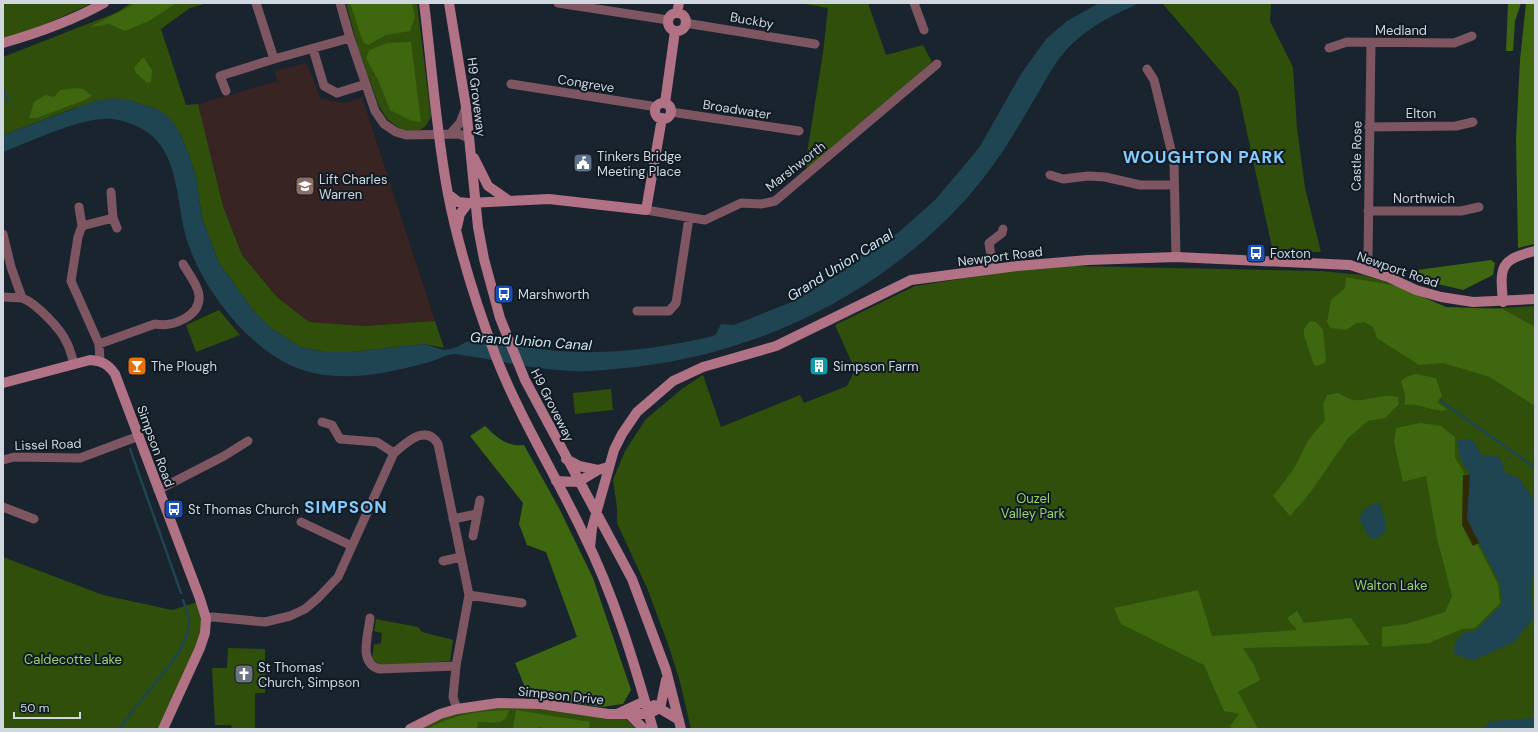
<svg xmlns="http://www.w3.org/2000/svg" width="1538" height="732" viewBox="0 0 1538 732" font-family="'DM Sans',sans-serif">
<style>
.education{fill:#372423}
.green{fill:#2f4f0a}
.forest{fill:#3e670f}
.sand{fill:#322908}
.water{fill:#1e4551}
.lines{fill:none;stroke-linecap:round;stroke-linejoin:round}
.stream{stroke:#1e4551;stroke-width:2.5}
.river{stroke:#1e4551;stroke-width:16}
.street{stroke:#7d5661;stroke-width:9}
.secondary{stroke:#b07284;stroke-width:10}
.labels{text-anchor:middle;stroke-width:4;stroke-linejoin:round;paint-order:stroke}
.street-label{font-size:13px;fill:#d0d7de;stroke:#101a24}
.poi-label{font-size:13px;fill:#d0d7de;stroke:#101a24;text-anchor:start}
.park-label{font-size:13px;fill:#99d267;stroke:#101a24}
.water-label{font-size:14px;font-style:italic;fill:#cfe9f2;stroke:#101a24}
.district-label{font-size:17px;font-weight:bold;letter-spacing:1px;fill:#84ccfd;stroke:#101a24}
</style>
<rect width="100%" height="100%" fill="#19242e"/>
<!-- education -->
<path class="education" d="M307,63L320,98L345,103L362,97L435,321L363,326L309,323L277,297L242,255L223,206L207,141L196,105L277,81L275,71Z"/>
<!-- green -->
<path class="green" d="M3,3H93L32,30L3,39Z
M130,3H208L190,8L161,29L186,105L198,104L223,206L242,255L277,297L309,322L363,326L435,321L444,348L424,344L352,352H326L300,347L269,327L253,310L219,263L202,218L196,177L189,155L179,131L157,109L128,100L75,108L3,135V57L118,12Z
M346,3H417L431,116C424,133 419,130 403,131L387,119L379,106L358,48Z
M799,3H868L886,55L923,45L932,62L809,168L805,166L823,53L828,8Z
M1162,3H1271L1270,21L1293,67L1297,128L1305,188L1321,252H1273L1238,91Z
M1073,266L1320,271L1363,275L1381,280L1446,307L1484,309L1535,306V726L1493,729H691L680,682L668,644L647,588L617,523V508L613,480L625,451L646,419L683,388L703,375L721,427L800,395L804,403L847,386L855,370L835,325L915,286L1017,270Z
M219,310L240,335L196,352L186,325Z
M611,389L613,410L575,414L573,393Z
M3,557L103,595L172,610L201,601L205,633L163,729H3Z
M376,619L418,627L422,632L453,640L450,661L382,666L372,659L374,645L381,643L382,633L374,631Z
M228,648L265,649V693H255V729H232L231,725H215L212,668H227Z
M485,704L619,713L637,729H410Z"/>
<!-- forest -->
<path class="forest" d="M136,3H176L151,20L125,31L109,24L90,27Z
M350,3H412L415,17L410,31L386,35L368,45L363,42Z
M1508,3H1521L1515,21L1513,51H1506Z
M1526,3H1535V244L1518,248L1516,139L1520,60Z
M411,42L421,122L412,121L390,110L378,80L366,58L369,50L387,43Z
M143,57L152,70L151,82L147,83L136,73L134,68Z
M75,88L83,89L92,96L85,100L37,118H29L34,102L45,95L54,97L60,90Z
M1491,260L1495,263L1493,275L1463,290L1413,278L1410,271Z
M1346,277L1397,286L1446,307L1503,309L1535,327V406L1490,377L1443,363L1419,365L1377,338L1373,327L1364,322L1356,323L1347,330L1330,328L1327,322L1331,300L1345,288Z
M1310,321L1316,322L1323,330L1326,359L1325,363L1316,366L1313,363L1304,335V329Z
M1416,374L1436,378L1442,396L1437,402L1448,410C1433,413 1419,402 1405,405V395L1401,381L1408,376Z
M1338,393C1342,395 1346,397 1350,399C1365,404 1380,392 1398,397L1399,404L1385,418L1368,421L1348,438L1310,493L1290,516L1273,496L1293,470L1309,439L1325,420L1323,404L1327,395Z
M1421,423L1441,426L1455,437V457L1466,477L1464,518L1498,584L1500,603L1475,628L1462,629L1429,643L1382,647V627L1406,624L1445,612L1452,596L1437,538L1426,476L1403,482L1394,442L1396,428Z
M485,426C497,437 506,447 524,445L560,510L593,578L631,690L623,704L602,707L529,697L515,663L577,637L546,552L527,545L519,524L523,503L470,436Z
M1198,590L1212,636L1297,630L1287,618L1297,611L1304,623L1351,618L1370,645L1243,648L1254,665L1260,680L1238,692L1258,729H1232L1230,726L1239,714L1224,711L1204,665L1121,624L1114,608Z
M509,710C506,727 493,722 478,722L477,729H428C452,714 481,711 509,710Z
M516,710L590,722L589,729H548L538,727L537,729H513Z"/>
<!-- sand -->
<path class="sand" d="M1463,475H1470L1481,542L1473,546L1462,525Z"/>
<!-- water -->
<path class="water" d="M1099,3H1139C1116,14 1091,25 1072,44C1059,56 1050,72 1041,88C1024,116 1008,146 988,172C932,248 836,313 746,342C697,359 643,368 591,371C549,373 498,360 455,354C444,355 436,361 426,363C387,373 349,382 309,372C257,359 206,295 189,246C174,204 183,144 134,125C124,121 114,118 104,119C78,119 29,142 3,152V135L95,101L114,98L128,100L157,109L170,118L179,131L189,155L196,177L202,218L219,263L253,310L269,327L300,347L326,352H352L424,344L444,350L455,348L466,342L479,341C505,344 532,349 558,351C609,355 664,348 713,336L716,334L721,324L734,325L789,303L821,285L838,274L849,263L899,232L935,200L979,148L1021,74L1046,39L1067,21Z
M1472,439L1482,455L1500,457L1505,473L1519,478L1535,501V575L1531,578L1533,619L1514,642L1472,661L1453,653L1456,641L1463,633L1476,630L1502,604L1500,584L1467,519L1470,475L1460,458L1457,440Z
M1379,502L1385,519L1386,530L1379,538L1372,539L1368,536L1359,517L1367,507Z"/>
<g class="lines">
<!-- stream -->
<path class="stream" d="M3,88L8,103
M1441,401L1535,468
M130,449L181,593
M120,729C136,699 190,655 189,621C189,614 185,606 183,600"/>
<!-- river -->
<path class="river" d="M1493,729L1535,726"/>
<!-- street -->
<path class="street" d="M256,3L274,59
M340,3L350,38L375,111L384,124L396,132L406,135L459,134L469,138
M558,3L668,20
M914,3L924,30
M685,23L815,44
M1329,48L1347,42L1454,43L1472,36
M313,49L324,86L337,93L366,84
M1147,69L1154,80L1174,162L1176,257
M511,84L651,106L655,109
M226,91L220,76L274,59L350,38
M671,112L799,131
M1369,127L1456,126L1473,122
M450,134L460,123L466,107
M1050,175L1063,179L1088,176L1105,177L1140,185H1174
M111,192L113,218L117,228
M79,207L82,226
M646,210L705,220L741,203L761,204L775,201L937,64
M1368,211H1461L1479,207
M3,234L11,267L22,298C36,303 61,329 67,343C70,349 72,357 74,364
M993,269L989,243L1002,233L1003,229
M1365,269L1368,257L1371,43
M3,297L22,298
M637,311H669L676,303L689,218
M99,344L155,324C172,327 201,317 199,295C198,285 188,273 183,264
M100,360L99,344L71,281L78,237L82,226L113,218
M322,422L332,425L340,439L377,442L394,453
M3,460L14,457L80,458L139,436
M158,490L224,456L248,441
M3,507L34,519
M453,519L477,514
M301,522L352,546
M473,536L480,500
M443,561L461,557
M469,595L522,603
M206,618L213,617L265,622L290,616L305,609L318,598L338,577L394,453C406,443 426,423 438,444L469,595L456,666L453,697L457,709
M370,618C368,636 358,664 380,669L456,666"/>
<!-- secondary -->
<path class="secondary" d="M424,3C432,67 436,131 448,194C459,250 476,304 496,357C520,418 555,474 583,533C614,595 634,662 653,729
M449,3L466,107L478,227L484,259L500,318L525,380L632,579L666,670L681,729
M677,13L679,3
M668 22a9 9 0 1 1 18 0a9 9 0 1 1-18 0Z
M3,43C38,33 72,21 104,3
M665,103L675,31
M655 111a8 8 0 1 1 16 0a8 8 0 1 1-16 0Z
M474,158L488,186L508,200
M448,194L458,202L468,203L549,199L646,210L662,118
M457,227L460,214L468,203
M1503,302C1500,267 1499,260 1535,251
M3,383L90,360C102,361 108,364 115,374L199,596L206,618L205,633L200,648L163,729
M566,459L579,466L598,470
M556,481L578,482L598,470L608,467
M590,548L592,528L614,450L622,434L637,412L673,381L703,367L776,346L911,280L1017,266L1088,260L1176,257L1350,265L1388,277L1416,290L1441,297L1473,302L1535,299
M654,705L679,720
M619,713L645,701
M629,714L644,729
M410,729L440,714L457,709L498,703L541,704L608,714H648L656,710L661,704L666,680"/>
</g>
<!-- icons -->
<defs>
<g id="civic-square" transform="scale(1)"><rect x="-9" y="-9" width="18" height="18" rx="4" fill="#5c6f8a" stroke="#101a24"/><path d="M-.6-6.5H3V-4.5H.6V-3L4-1V1h2V6H-6V1h2V-1L-.6-3ZM-1.2 2.5V6h2.4V2.5Z" fill="#fff"/></g>
<g id="school-square" transform="scale(1)"><rect x="-9" y="-9" width="18" height="18" rx="4" fill="#8d6e63" stroke="#101a24"/><path d="M0-5L7-2L0 1L-7-2ZM-4 1L0 2.5L4 1V4Q0 6-4 4Z" fill="#fff"/></g>
<g id="bus-square" transform="scale(1)"><rect x="-9" y="-9" width="18" height="18" rx="4" fill="#1a4fb4" stroke="#101a24"/><path d="M-5-6H5V4H4V6H2V4H-2V6H-4V4H-5ZM-3.5-4V0h7V-4ZM-3.5 1.2v1.5H-2V1.2ZM2 1.2v1.5H3.5V1.2Z" fill="#fff"/></g>
<g id="bar-square" transform="scale(1)"><rect x="-9" y="-9" width="18" height="18" rx="4" fill="#e8710a" stroke="#101a24"/><path d="M-6-5H6L.8 .8V4.5H3.5V6h-7V4.5H-.8V.8Z" fill="#fff"/></g>
<g id="building-square" transform="scale(1)"><rect x="-9" y="-9" width="18" height="18" rx="4" fill="#0f9aa8" stroke="#101a24"/><path d="M-4-6H4V6H1V3H-1V6H-4ZM-2.5-4.3h1.7v1.8h-1.7ZM.8-4.3h1.7v1.8H.8ZM-2.5-1h1.7V.8h-1.7ZM.8-1h1.7V.8H.8Z" fill="#fff"/></g>
<g id="church-square" transform="scale(1)"><rect x="-9" y="-9" width="18" height="18" rx="4" fill="#6b7280" stroke="#101a24"/><path d="M-1.2-6h2.4v3.5h3.3v2.4h-3.3V6h-2.4V-.1h-3.3v-2.4h3.3Z" fill="#fff"/></g>
</defs>
<g fill-rule="evenodd">
<use href="#civic-square" x="583" y="163"/>
<use href="#school-square" x="305" y="186"/>
<use href="#bus-square" x="1256" y="253"/>
<use href="#bus-square" x="504" y="294"/>
<use href="#bar-square" x="137" y="366"/>
<use href="#building-square" x="819" y="366"/>
<use href="#bus-square" x="174" y="509"/>
<use href="#church-square" x="244" y="674"/>
</g>
<g class="labels">
<!-- street labels -->
<g class="street-label">
<text transform="translate(752 20) rotate(10)" y="5">Buckby</text>
<text x="1401" y="35">Medland</text>
<text transform="translate(586 83) rotate(9)" y="5">Congreve</text>
<text transform="translate(477 97) rotate(83)" y="5">H9 Groveway</text>
<text transform="translate(737 109) rotate(9)" y="5">Broadwater</text>
<text x="1421" y="118">Elton</text>
<text transform="translate(1356 156) rotate(-89)" y="5">Castle Rose</text>
<text transform="translate(795 166) rotate(-38)" y="5">Marshworth</text>
<text x="1424" y="203">Northwich</text>
<text transform="translate(1000 256) rotate(-7)" y="5">Newport Road</text>
<text transform="translate(1398 269) rotate(19)" y="5">Newport Road</text>
<text transform="translate(553 405) rotate(63)" y="5">H9 Groveway</text>
<text transform="translate(48 444) rotate(-2)" y="5">Lissel Road</text>
<text transform="translate(156 446) rotate(70)" y="5">Simpson Road</text>
<text transform="translate(561 695) rotate(6)" y="5">Simpson Drive</text>
</g>
<!-- poi labels -->
<g class="poi-label">
<text x="597" y="161">Tinkers Bridge<tspan x="597" dy="15">Meeting Place</tspan></text>
<text x="319" y="184">Lift Charles<tspan x="319" dy="15">Warren</tspan></text>
<text x="1270" y="258">Foxton</text>
<text x="518" y="299">Marshworth</text>
<text x="151" y="371">The Plough</text>
<text x="833" y="371">Simpson Farm</text>
<text x="188" y="514">St Thomas Church</text>
<text x="258" y="672">St Thomas'<tspan x="258" dy="15">Church, Simpson</tspan></text>
</g>
<!-- park labels -->
<g class="park-label">
<text x="1033" y="503">Ouzel<tspan x="1033" dy="15">Valley Park</tspan></text>
<text x="1391" y="590">Walton Lake</text>
<text x="73" y="664">Caldecotte Lake</text>
</g>
<!-- water labels -->
<g class="water-label">
<text transform="translate(840 265) rotate(-32)" y="5">Grand Union Canal</text>
<text transform="translate(531 341) rotate(4)" y="5">Grand Union Canal</text>
</g>
<!-- district labels -->
<g class="district-label">
<text x="1204" y="163">WOUGHTON PARK</text>
<text x="346" y="513">SIMPSON</text>
</g>
</g>
<!-- border -->
<rect width="1538" height="732" fill="none" stroke="#d0d7de" stroke-width="8"/>
<!-- scale -->
<path d="M14 712v6h66v-6" fill="none" stroke="#d0d7de" stroke-width="2"/>
<text x="20" y="712" font-size="12" fill="#d0d7de" stroke="#101a24" stroke-width="3" paint-order="stroke">50 m</text>
</svg>
